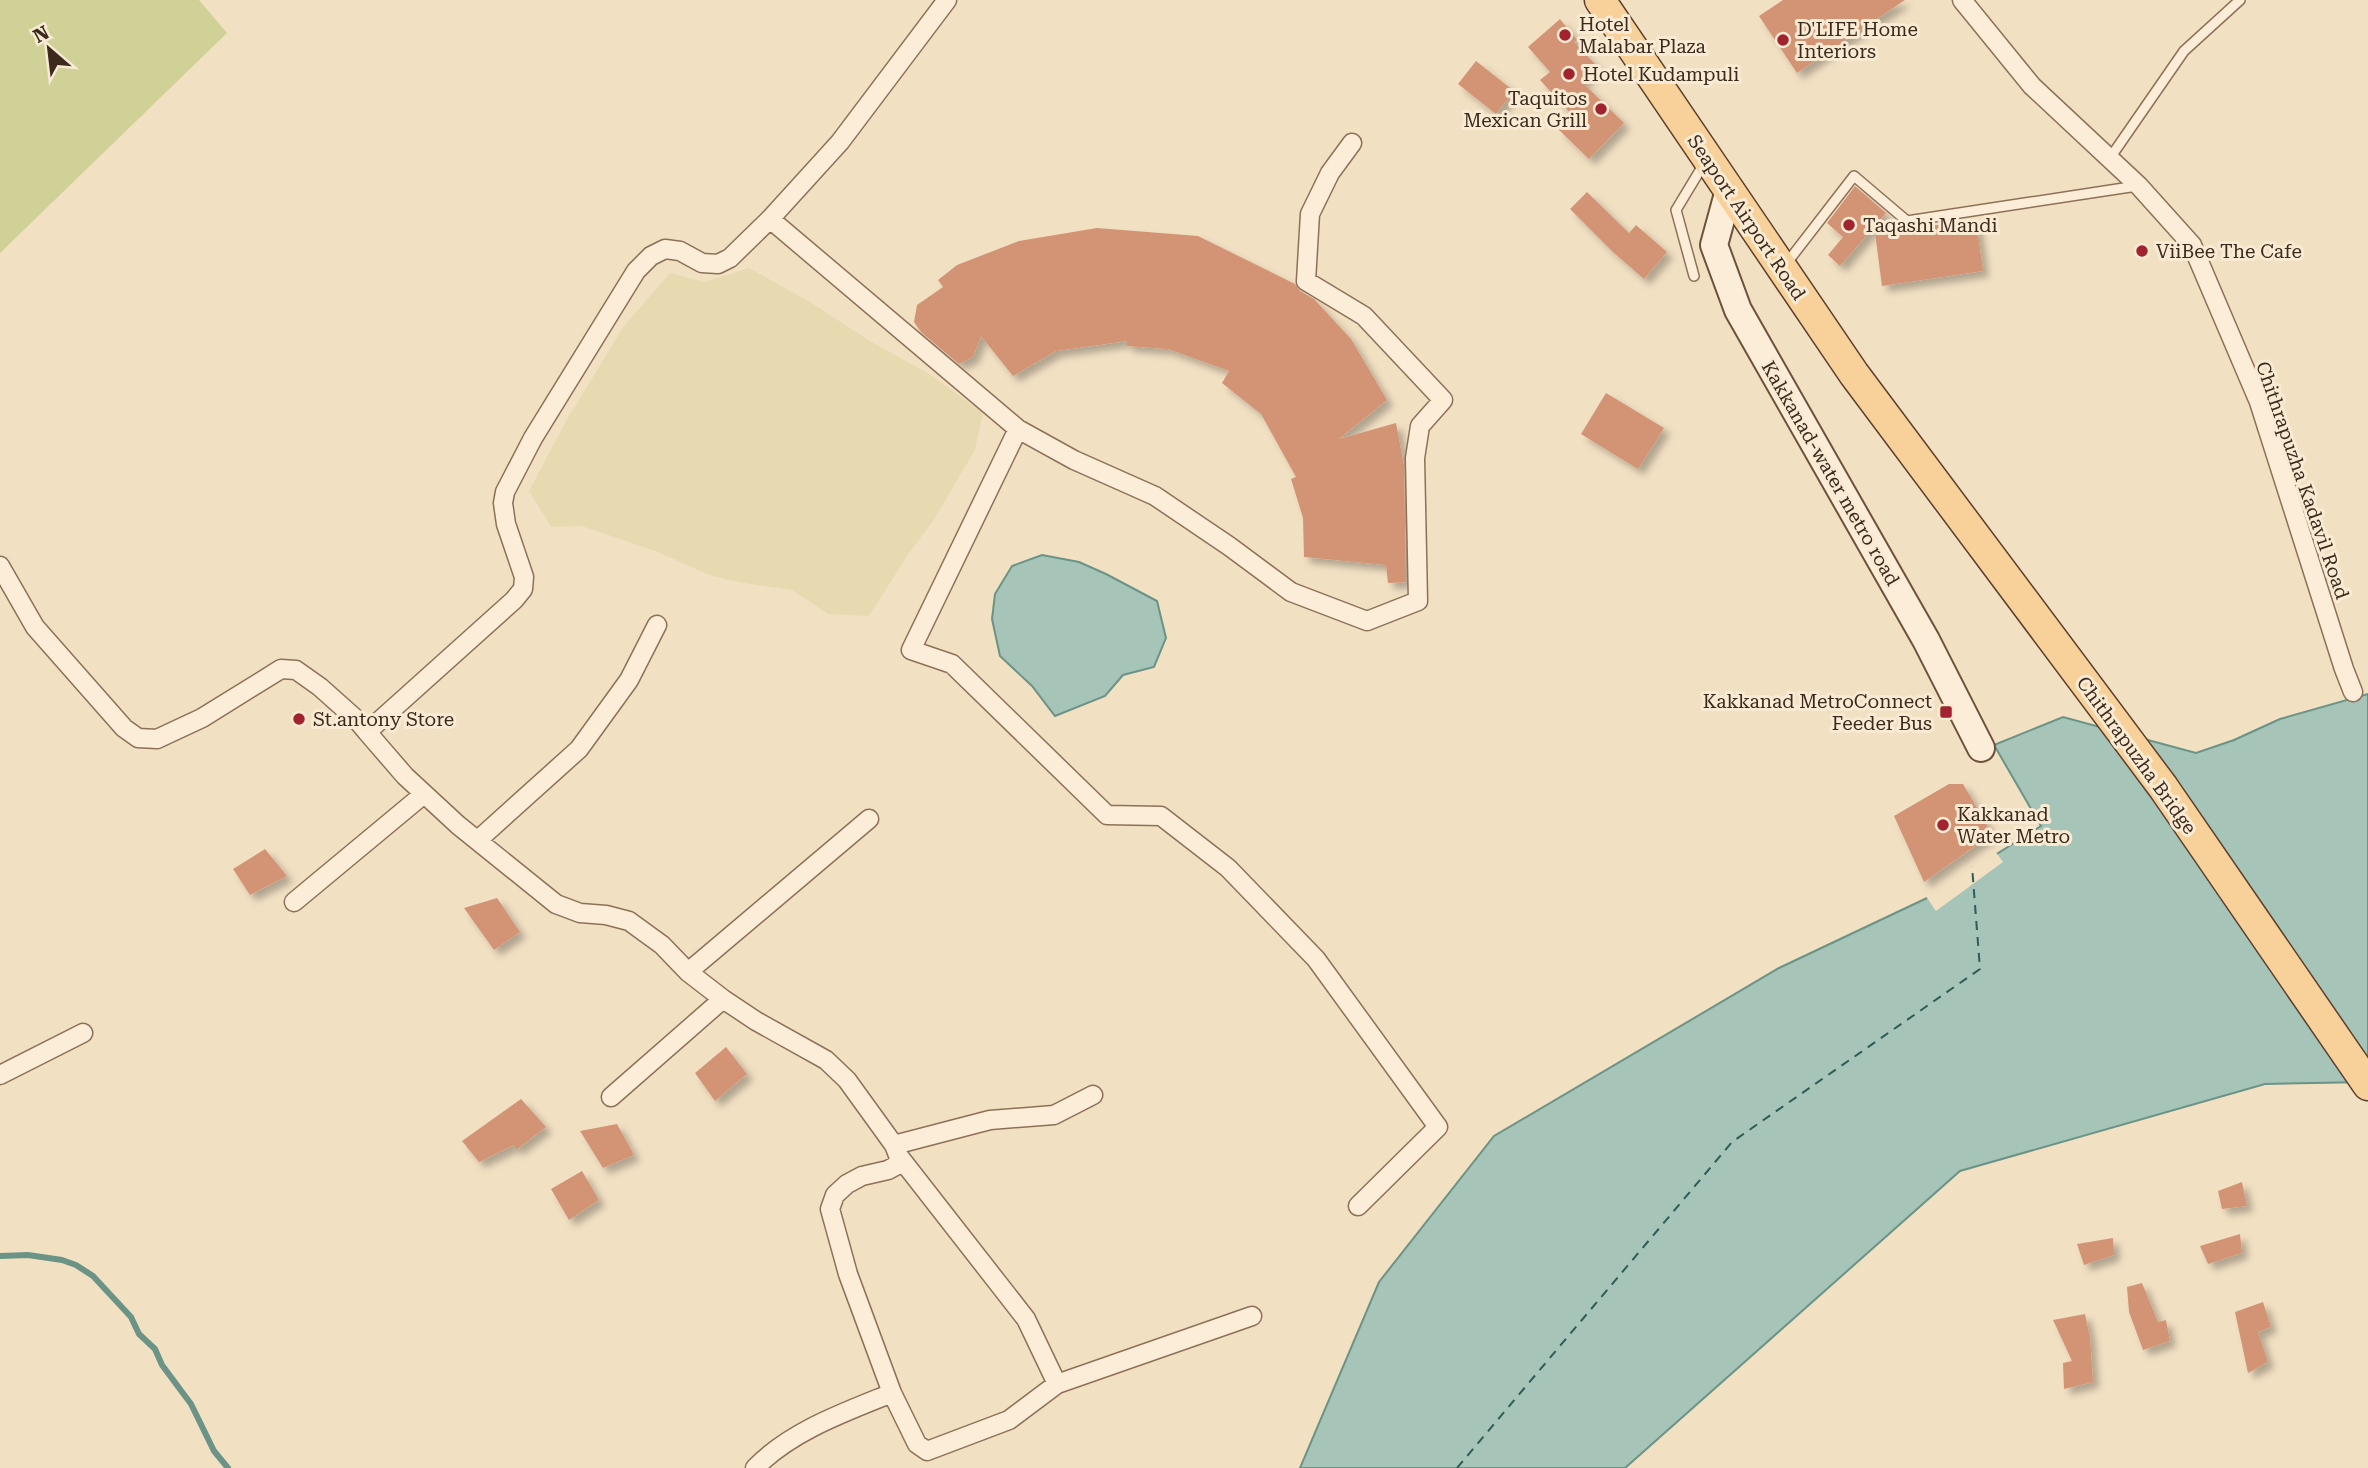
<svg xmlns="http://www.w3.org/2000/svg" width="2368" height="1468" viewBox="0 0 2368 1468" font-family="'Roboto Serif',serif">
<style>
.farmland{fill:#e8dab0}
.green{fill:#cfd196}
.water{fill:#a6c4b8;stroke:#6b9386;stroke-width:2}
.pier{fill:#f2e0c3}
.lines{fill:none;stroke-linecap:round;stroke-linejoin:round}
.stream{stroke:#6b9386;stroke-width:6}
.ferry{stroke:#2c5d56;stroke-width:2;stroke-dasharray:9 7;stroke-linecap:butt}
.building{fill:#d39476;filter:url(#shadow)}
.lane-casing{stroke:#8e7058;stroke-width:12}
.street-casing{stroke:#8e7058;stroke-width:21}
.secondary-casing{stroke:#6f513b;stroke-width:30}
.primary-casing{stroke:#5b3e2d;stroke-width:33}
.lane{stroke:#fbedd7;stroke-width:9}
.street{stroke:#fbedd7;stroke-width:18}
.secondary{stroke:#fbedd7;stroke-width:26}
.primary{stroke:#f7d199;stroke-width:30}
.poi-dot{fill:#a1232f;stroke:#f8ead3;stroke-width:2.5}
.labels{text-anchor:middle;stroke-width:6;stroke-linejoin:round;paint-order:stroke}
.poi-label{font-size:19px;fill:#3c2a1d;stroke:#f8ead3;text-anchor:start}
.street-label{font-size:19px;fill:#3c2a1d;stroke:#f8ead3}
</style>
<defs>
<filter id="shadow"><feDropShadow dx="6" dy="6" stdDeviation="3.5" flood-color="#0004"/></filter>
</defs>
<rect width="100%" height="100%" fill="#f2e0c3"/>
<!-- farmland -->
<path class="farmland" d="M749,268L810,302L870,341L931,375L983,413L975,450L933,521L907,556L869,616L828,614L792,590L737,582L709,575L658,552L582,526L551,527L529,491L566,421L624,326L670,273L704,282Z"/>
<!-- green -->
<path class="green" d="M0,0H199L227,33L0,253Z"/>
<!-- water -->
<path class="water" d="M1042,555L1079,562L1106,574L1157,601L1166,638L1154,667L1123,675L1105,696L1055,716L1032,686L1000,656L992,619L995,594L1012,566Z
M2368,694V1082L2265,1084L1960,1171L1625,1468H1300L1379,1282L1494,1136L1779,968L1927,898L2041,826L1994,745L2063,717L2196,753L2234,740L2280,719Z"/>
<!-- pier -->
<path class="pier" d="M1995,851L2003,862L1936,911L1925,895Z"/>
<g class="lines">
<!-- stream -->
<path class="stream" d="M0,1256L28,1255L62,1260L76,1265L93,1276L131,1317L139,1334L155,1349L162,1365L191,1404L214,1451L228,1468"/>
<!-- ferry -->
<path class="ferry" d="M1457,1468L1732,1142L1980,969L1972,866"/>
</g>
<!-- building -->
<path class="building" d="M1783,0H1905L1797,73L1759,16Z
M1560,19L1577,40L1574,42L1598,67L1582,82L1624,123L1589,159L1559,130L1573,116L1540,80L1550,72L1528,47Z
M1476,61L1514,91L1496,114L1458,84Z
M1855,186L1886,213L1840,266L1828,255L1843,237L1827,223Z
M1587,192L1629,233L1636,225L1667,252L1644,279L1613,252L1570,209Z
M1976,220L1983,271L1882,286L1875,233Z
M1097,228L1198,236L1295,284L1300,291L1314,299L1351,339L1387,400L1339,439L1396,423L1404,466L1406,582L1388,583L1386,565L1304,557L1303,518L1291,479L1296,477L1261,414L1222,383L1229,371L1168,349L1127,346V341L1056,351L1013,376L981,336L973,357L959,364L921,332L914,322L917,305L943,287L938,280L957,265L1019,241Z
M1606,393L1664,428L1638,469L1581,434Z
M1949,784H1963L1992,834L1924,882L1894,816Z
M265,849L287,876L250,895L233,869Z
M497,898L520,932L494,950L464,908Z
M726,1047L747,1074L715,1101L695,1073Z
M521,1099L546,1127L516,1150L514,1145L479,1162L462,1141Z
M617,1124L634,1155L603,1168L580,1131Z
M582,1171L599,1200L569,1220L551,1189Z
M2242,1182L2247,1206L2222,1209L2218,1191Z
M2240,1234L2242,1253L2208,1264L2200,1246Z
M2113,1238L2114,1255L2084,1265L2077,1244Z
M2142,1283L2158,1322L2166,1320L2170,1341L2143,1350L2129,1312L2127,1287Z
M2263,1302L2271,1327L2258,1332L2268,1362L2248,1373L2235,1312Z
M2085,1314L2090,1337L2093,1382L2064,1389L2063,1363L2072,1361L2053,1320Z"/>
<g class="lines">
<!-- lane casing -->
<g class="lane-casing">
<path id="lane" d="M2110,158L2184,51L2240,0
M1786,264L1854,176L1907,221L2137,186
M1694,276L1676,210L1705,162"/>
</g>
<!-- street casing -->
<g class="street-casing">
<path id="street" d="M1962,0L2032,86L2139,186L2192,245L2259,402L2344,669L2353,692
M770,219L1018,429L1074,460L1155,496L1229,546L1291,592L1367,621L1418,601L1415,458L1420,426L1443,400L1364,316L1306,281L1310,214L1330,173L1352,143
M1018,429L911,650L952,664L1107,815L1161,816L1228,868L1316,959L1438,1127L1358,1206
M0,566L35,627L124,728L138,738L157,739L202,718L281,669L296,670L320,687L357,720L367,732L514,600L523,589L524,577L506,524L503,503L505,492L533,438L636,271L651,256L665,249L680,251L702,263L718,264L730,258L770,219L840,142L947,0
M367,732L405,776L458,825L556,904L580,913L606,915L629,921L662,945L688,972L723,999L756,1021L826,1060L847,1080L894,1145L898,1155L899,1164L888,1170L862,1176L847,1184L835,1195L830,1209L848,1274L892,1393C845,1412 791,1431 755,1468
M478,840L579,749L629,680L657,625
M294,902L424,794
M688,972L869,819
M0,1075L83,1033
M611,1097L723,999
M894,1145L990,1120L1054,1115L1093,1095
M898,1155L1026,1319L1057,1384
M892,1393L917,1444L927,1451L1009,1420L1057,1384L1252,1316"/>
</g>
<!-- secondary casing -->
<g class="secondary-casing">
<path id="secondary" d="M1729,190L1714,245L1738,310L1926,640L1981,748"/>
</g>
<!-- primary casing -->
<g class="primary-casing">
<path id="primary" d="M1600,0L1854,374L2163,787L2368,1085"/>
</g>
<!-- lane -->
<use href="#lane" class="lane"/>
<!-- street -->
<use href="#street" class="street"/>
<!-- secondary -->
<use href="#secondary" class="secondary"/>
<!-- primary -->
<use href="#primary" class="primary"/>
</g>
<!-- markers -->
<g class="poi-dot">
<circle cx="1565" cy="35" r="7"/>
<circle cx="1783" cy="40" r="7"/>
<circle cx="1569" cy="74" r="7"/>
<circle cx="1601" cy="109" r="7"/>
<circle cx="1849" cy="225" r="7"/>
<circle cx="2142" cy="251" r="7"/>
<rect x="1939" y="705" width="14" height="14" rx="3.5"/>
<circle cx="299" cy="719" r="7"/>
<circle cx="1943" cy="825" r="7"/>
</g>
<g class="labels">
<!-- poi labels -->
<g class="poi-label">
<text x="1579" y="31">Hotel<tspan x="1579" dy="22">Malabar Plaza</tspan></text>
<text x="1797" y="36">D'LIFE Home<tspan x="1797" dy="22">Interiors</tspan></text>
<text x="1583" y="81">Hotel Kudampuli</text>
<text x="1587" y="105" text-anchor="end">Taquitos<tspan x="1587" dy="22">Mexican Grill</tspan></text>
<text x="1863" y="232">Taqashi Mandi</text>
<text x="2156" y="258">ViiBee The Cafe</text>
<text x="1932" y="708" text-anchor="end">Kakkanad MetroConnect<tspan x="1932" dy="22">Feeder Bus</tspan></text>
<text x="313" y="726">St.antony Store</text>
<text x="1957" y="821">Kakkanad<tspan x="1957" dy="22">Water Metro</tspan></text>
</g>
<!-- street labels -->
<g class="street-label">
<text transform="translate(1747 217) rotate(56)" y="7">Seaport Airport Road</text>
<text transform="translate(1831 473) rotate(60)" y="7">Kakkanad-water metro road</text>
<text transform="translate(2303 480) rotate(71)" y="7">Chithrapuzha Kadavil Road</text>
<text transform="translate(2137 755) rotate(54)" y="7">Chithrapuzha Bridge</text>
</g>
</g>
<!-- north arrow -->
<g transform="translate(49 49) rotate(332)" stroke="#f8ead3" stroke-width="5" paint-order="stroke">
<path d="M0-5L12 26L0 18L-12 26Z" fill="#3c2a1d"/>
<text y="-10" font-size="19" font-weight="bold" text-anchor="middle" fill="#3c2a1d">N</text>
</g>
</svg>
